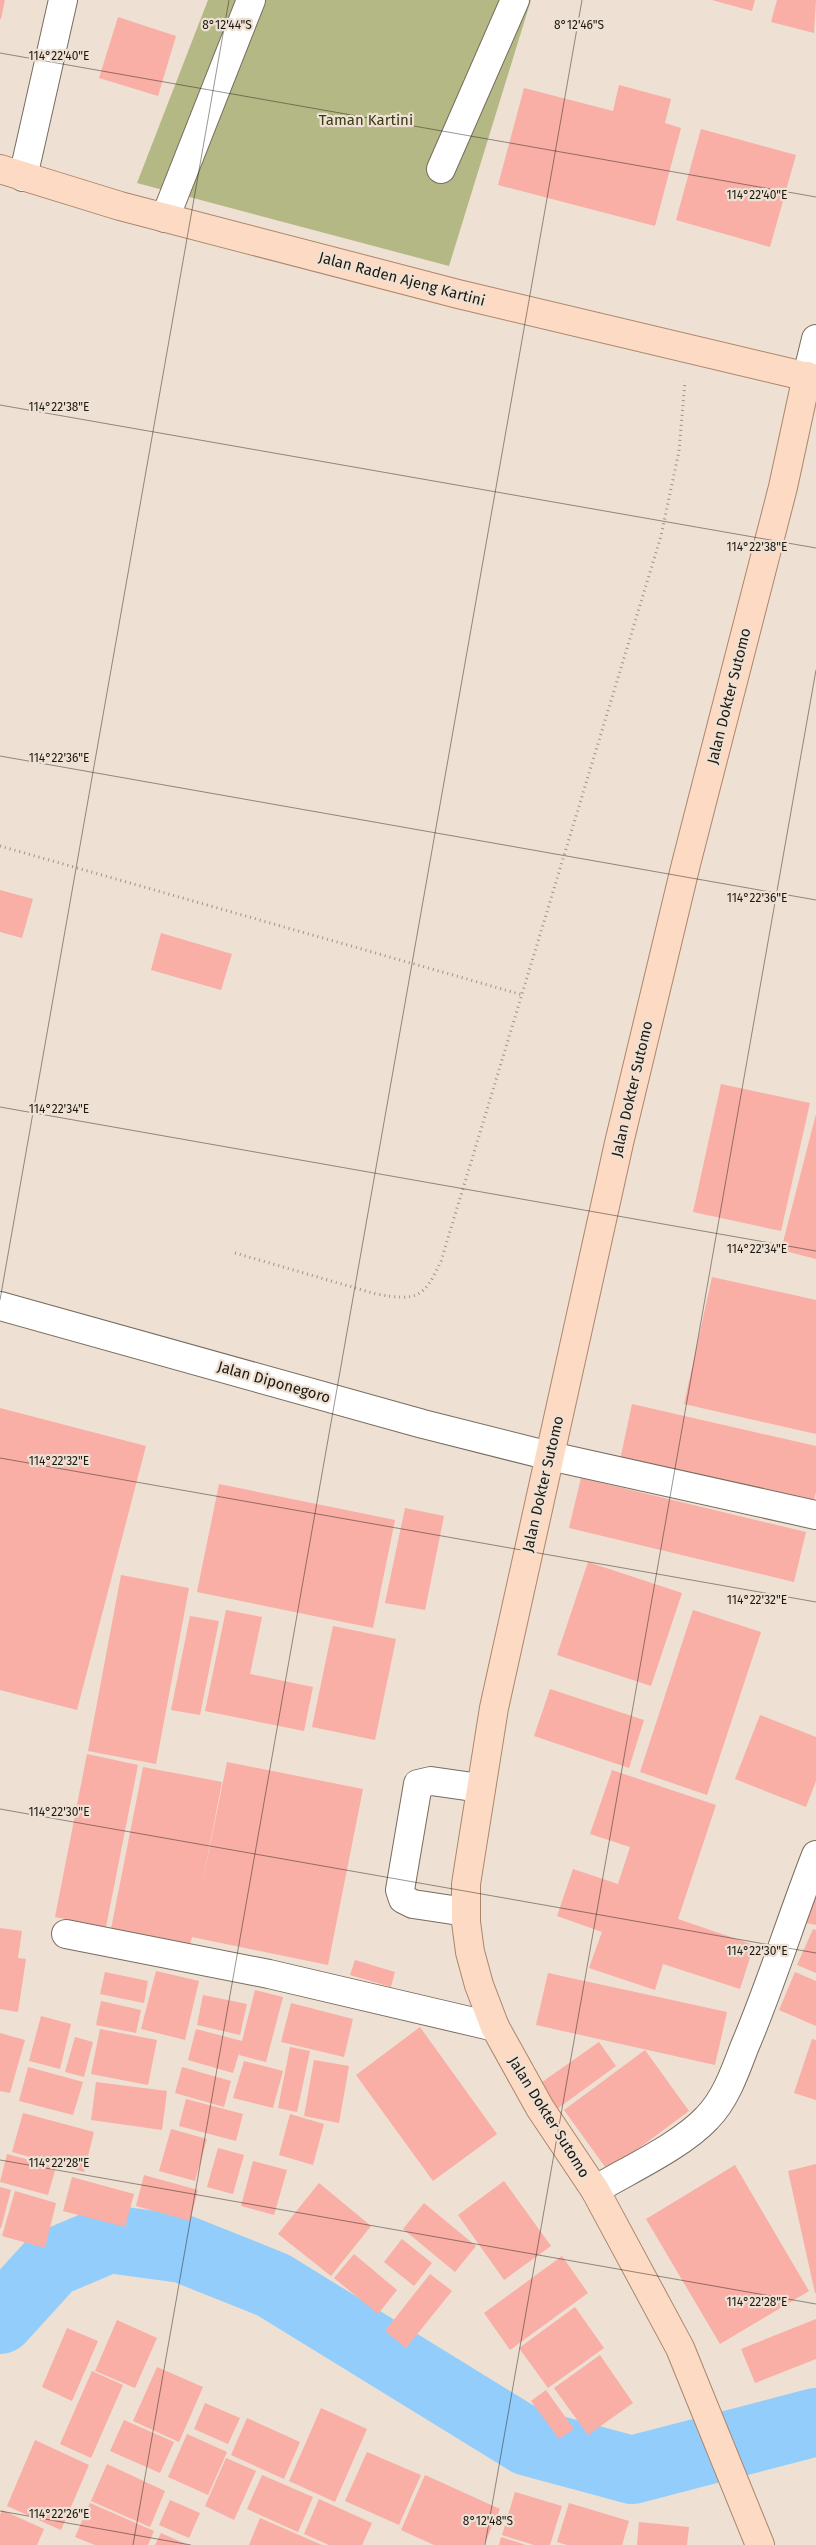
<svg xmlns="http://www.w3.org/2000/svg" width="816" height="2545" viewBox="0 0 816 2545" font-family="'Fira Sans',sans-serif">
<style>
.park{fill:#b4b884}
.lines{fill:none;stroke-linecap:round;stroke-linejoin:round}
.river{stroke:#93cdfc;stroke-width:68}
.building{fill:#f9aea6}
.minor-casing{stroke:#786c5f;stroke-width:30}
.major-casing{stroke:#ac866c;stroke-width:30}
.path{stroke:#9e9489;stroke-width:3;stroke-dasharray:1 4;stroke-linecap:butt}
.minor{stroke:#fff;stroke-width:28}
.major{stroke:#fcdac4;stroke-width:28}
.ticks{fill:none;stroke:#1c1812;stroke-width:1;stroke-opacity:0.45}
.labels{text-anchor:middle;stroke-width:4.5;stroke-linejoin:round;paint-order:stroke}
.park-label{font-size:15px;fill:#393b15;stroke:#eee0d2}
.street-label{font-size:15px;fill:#1c1812;stroke:#eee0d2}
.ticks-label{font-size:12px;text-anchor:middle;fill:#1c1812;stroke:#eee0d2;stroke-width:4.5;stroke-linejoin:round;paint-order:stroke}
</style>
<rect width="100%" height="100%" fill="#eee0d2"/>
<!-- park -->
<path class="park" d="M208,0H531L449,266L137,183Z"/>
<g class="lines">
<!-- river -->
<path class="river" d="M0,2320L52,2263L109,2239L183,2249L273,2285L528,2442L632,2470L816,2422"/>
</g>
<!-- building -->
<path class="building" d="M0,0H5L1,19H0Z
M712,0H755L752,11Z
M777,0H816L814,33L771,22Z
M118,17L176,36L158,96L99,78Z
M619,85L671,99L665,123L681,128L655,226L498,185L524,88L613,111Z
M701,129L796,155L770,247L676,220Z
M0,890L33,899L22,938L0,932Z
M161,933L232,954L221,990L151,970Z
M721,1084L810,1103L781,1231L693,1212Z
M816,1114V1259L781,1250Z
M712,1277L816,1300V1434L684,1404Z
M632,1404L816,1446V1492L813,1503L620,1460Z
M0,1408L146,1446L77,1710L0,1690Z
M581,1478L806,1532L794,1582L569,1528Z
M219,1484L395,1520L373,1628L197,1592Z
M405,1508L444,1516L425,1610L385,1603Z
M588,1562L682,1593L651,1686L557,1655Z
M121,1575L189,1588L156,1764L88,1751Z
M226,1610L262,1617L250,1674L313,1687L304,1731L205,1711Z
M693,1610L761,1632L707,1795L640,1772Z
M190,1616L219,1621L200,1715L171,1710Z
M333,1626L396,1639L375,1740L312,1727Z
M550,1689L644,1720L629,1768L534,1736Z
M760,1715L816,1737V1781L806,1807L735,1779Z
M87,1754L138,1765L106,1927L55,1917Z
M227,1762L363,1789L328,1965L192,1937L190,1944L111,1929L143,1767L222,1782L200,1895Z
M612,1770L716,1805L678,1919L754,1945L740,1989L663,1964L655,1990L589,1968L602,1932L557,1916L573,1869L618,1884L630,1847L590,1834Z
M804,1894L816,1897V1925L797,1921Z
M0,1928L22,1931L18,1958L26,1959L18,2012L0,2009Z
M813,1929L816,1930V1973L797,1965Z
M355,1960L395,1972L391,1987L350,1975Z
M156,1971L199,1981L185,2040L141,2029Z
M105,1972L148,1981L144,2003L100,1994Z
M795,1972L816,1981V2026L779,2010Z
M548,1973L727,2012L715,2065L536,2025Z
M255,1990L283,1997L266,2062L239,2055L240,2050L233,2073L188,2060L196,2029L242,2041Z
M203,1995L247,2004L240,2035L197,2025Z
M101,2001L141,2010L136,2033L96,2025Z
M291,2003L353,2019L344,2057L281,2042Z
M41,2016L71,2024L60,2069L29,2061Z
M420,2027L497,2134L433,2181L356,2075Z
M100,2029L157,2040L148,2085L91,2074Z
M0,2033L25,2040L10,2093L0,2091Z
M75,2037L93,2042L84,2077L65,2072Z
M812,2039L816,2040V2100L794,2093Z
M599,2042L616,2066L553,2112L535,2087Z
M290,2047L310,2051L297,2112L278,2108Z
M645,2050L689,2111L608,2171L564,2110Z
M314,2060L349,2066L339,2123L304,2116Z
M244,2061L283,2071L273,2108L233,2098Z
M28,2067L83,2082L73,2115L19,2101Z
M182,2067L231,2081L224,2107L175,2093Z
M96,2082L167,2091L162,2130L91,2120Z
M186,2099L243,2114L236,2141L179,2126Z
M23,2113L94,2132L84,2172L12,2152Z
M290,2114L324,2124L313,2165L279,2155Z
M171,2129L207,2139L195,2181L159,2171Z
M218,2148L244,2155L233,2194L207,2187Z
M7,2154L56,2167L48,2195L0,2182Z
M253,2161L287,2170L274,2215L241,2206Z
M816,2164V2293H815L788,2171Z
M735,2165L809,2291L720,2344L646,2219Z
M144,2175L198,2190L190,2221L136,2206Z
M72,2177L134,2194L125,2227L63,2211Z
M504,2181L551,2246L504,2280L458,2215Z
M319,2183L371,2226L331,2276L278,2234Z
M0,2187L11,2190L1,2228H0Z
M15,2191L56,2203L45,2248L2,2236Z
M424,2203L476,2246L455,2272L403,2229Z
M402,2239L432,2263L414,2286L384,2262Z
M354,2254L397,2290L378,2314L334,2278Z
M562,2256L588,2293L510,2350L484,2313Z
M430,2274L452,2291L406,2348L385,2331Z
M575,2307L604,2348L548,2388L519,2348Z
M816,2319V2359L755,2383L741,2349Z
M117,2320L157,2338L135,2388L95,2371Z
M67,2328L98,2341L72,2401L42,2387Z
M600,2355L633,2403L588,2435L554,2388Z
M157,2367L203,2387L179,2442L133,2421Z
M92,2371L123,2385L91,2458L60,2444Z
M546,2390L574,2429L559,2439L531,2401Z
M205,2403L240,2418L228,2444L194,2429Z
M321,2408L367,2429L335,2502L289,2481Z
M247,2418L300,2442L284,2479L231,2455Z
M124,2420L174,2442L160,2473L110,2451Z
M187,2434L227,2452L208,2495L168,2477Z
M35,2440L89,2465L61,2530L7,2506Z
M367,2452L421,2475L399,2525L345,2501Z
M226,2458L256,2471L234,2520L205,2506Z
M107,2464L165,2491L150,2527L91,2501Z
M262,2475L313,2497L298,2532L247,2509Z
M425,2475L500,2509L484,2545H434L401,2530Z
M515,2492L562,2506L550,2545H534L502,2535Z
M319,2499L372,2523L362,2545H329L304,2534Z
M170,2500L200,2513L189,2538L159,2525Z
M90,2503L154,2531L148,2545H95L75,2537Z
M569,2503L629,2521L622,2545H567L557,2542Z
M2,2510L44,2529L37,2545H0V2515Z
M260,2518L322,2545H249Z
M639,2522L689,2527L687,2545H637Z
M161,2533L188,2545H155Z
M501,2537L526,2545H499Z"/>
<g class="lines">
<!-- minor casing -->
<g class="minor-casing">
<path id="minor" d="M441,169L515,0
M23,177L63,0
M165,218L251,0
M807,376L816,339
M0,1306L423,1424L550,1456L816,1515
M466,1912L413,1904L403,1899L400,1890L418,1784L431,1781L480,1788
M66,1934L269,1974L495,2027
M595,2190C628,2170 681,2146 707,2118C725,2100 735,2072 744,2048C771,1985 791,1919 816,1855"/>
</g>
<!-- major casing -->
<g class="major-casing">
<path id="major" d="M0,169L120,206L458,294L816,379
M760,2545L680,2348L595,2190L540,2108L495,2027L479,1985L470,1952L466,1922V1884L494,1708L619,1143L686,864L783,487L807,376"/>
</g>
<!-- path -->
<path class="path" d="M0,846L523,995
M235,1253L376,1294C416,1301 424,1299 441,1261L661,536L679,451L685,381"/>
<!-- minor -->
<use href="#minor" class="minor"/>
<!-- major -->
<use href="#major" class="major"/>
</g>
<!-- ticks -->
<path class="ticks" d="M0,53L816,197M0,405L816,548M0,756L816,900M0,1107L816,1251M0,1300L229,0M0,1458L816,1602M0,1809L816,1953M0,2160L816,2304M0,2511L191,2545M133,2545L582,0M485,2545L816,670"/>
<g class="labels">
<!-- park labels -->
<g class="park-label">
<text x="366" y="125">Taman Kartini</text>
</g>
<!-- street labels -->
<g class="street-label">
<text transform="translate(402 279) rotate(15)" y="5">Jalan Raden Ajeng Kartini</text>
<text transform="translate(729 696) rotate(-76)" y="5">Jalan Dokter Sutomo</text>
<text transform="translate(632 1089) rotate(-77)" y="5">Jalan Dokter Sutomo</text>
<text transform="translate(274 1382) rotate(16)" y="5">Jalan Diponegoro</text>
<text transform="translate(543 1484) rotate(-77)" y="5">Jalan Dokter Sutomo</text>
<text transform="translate(549 2117) rotate(58)" y="5">Jalan Dokter Sutomo</text>
</g>
</g>
<g class="ticks-label">
<text x="227" y="29">8°12'44"S</text>
<text x="579" y="29">8°12'46"S</text>
<text x="59" y="60">114°22'40"E</text>
<text x="757" y="199">114°22'40"E</text>
<text x="59" y="411">114°22'38"E</text>
<text x="757" y="551">114°22'38"E</text>
<text x="59" y="762">114°22'36"E</text>
<text x="757" y="902">114°22'36"E</text>
<text x="59" y="1113">114°22'34"E</text>
<text x="757" y="1253">114°22'34"E</text>
<text x="59" y="1465">114°22'32"E</text>
<text x="757" y="1604">114°22'32"E</text>
<text x="59" y="1816">114°22'30"E</text>
<text x="757" y="1955">114°22'30"E</text>
<text x="59" y="2167">114°22'28"E</text>
<text x="757" y="2306">114°22'28"E</text>
<text x="59" y="2518">114°22'26"E</text>
<text x="488" y="2525">8°12'48"S</text>
</g>
</svg>
